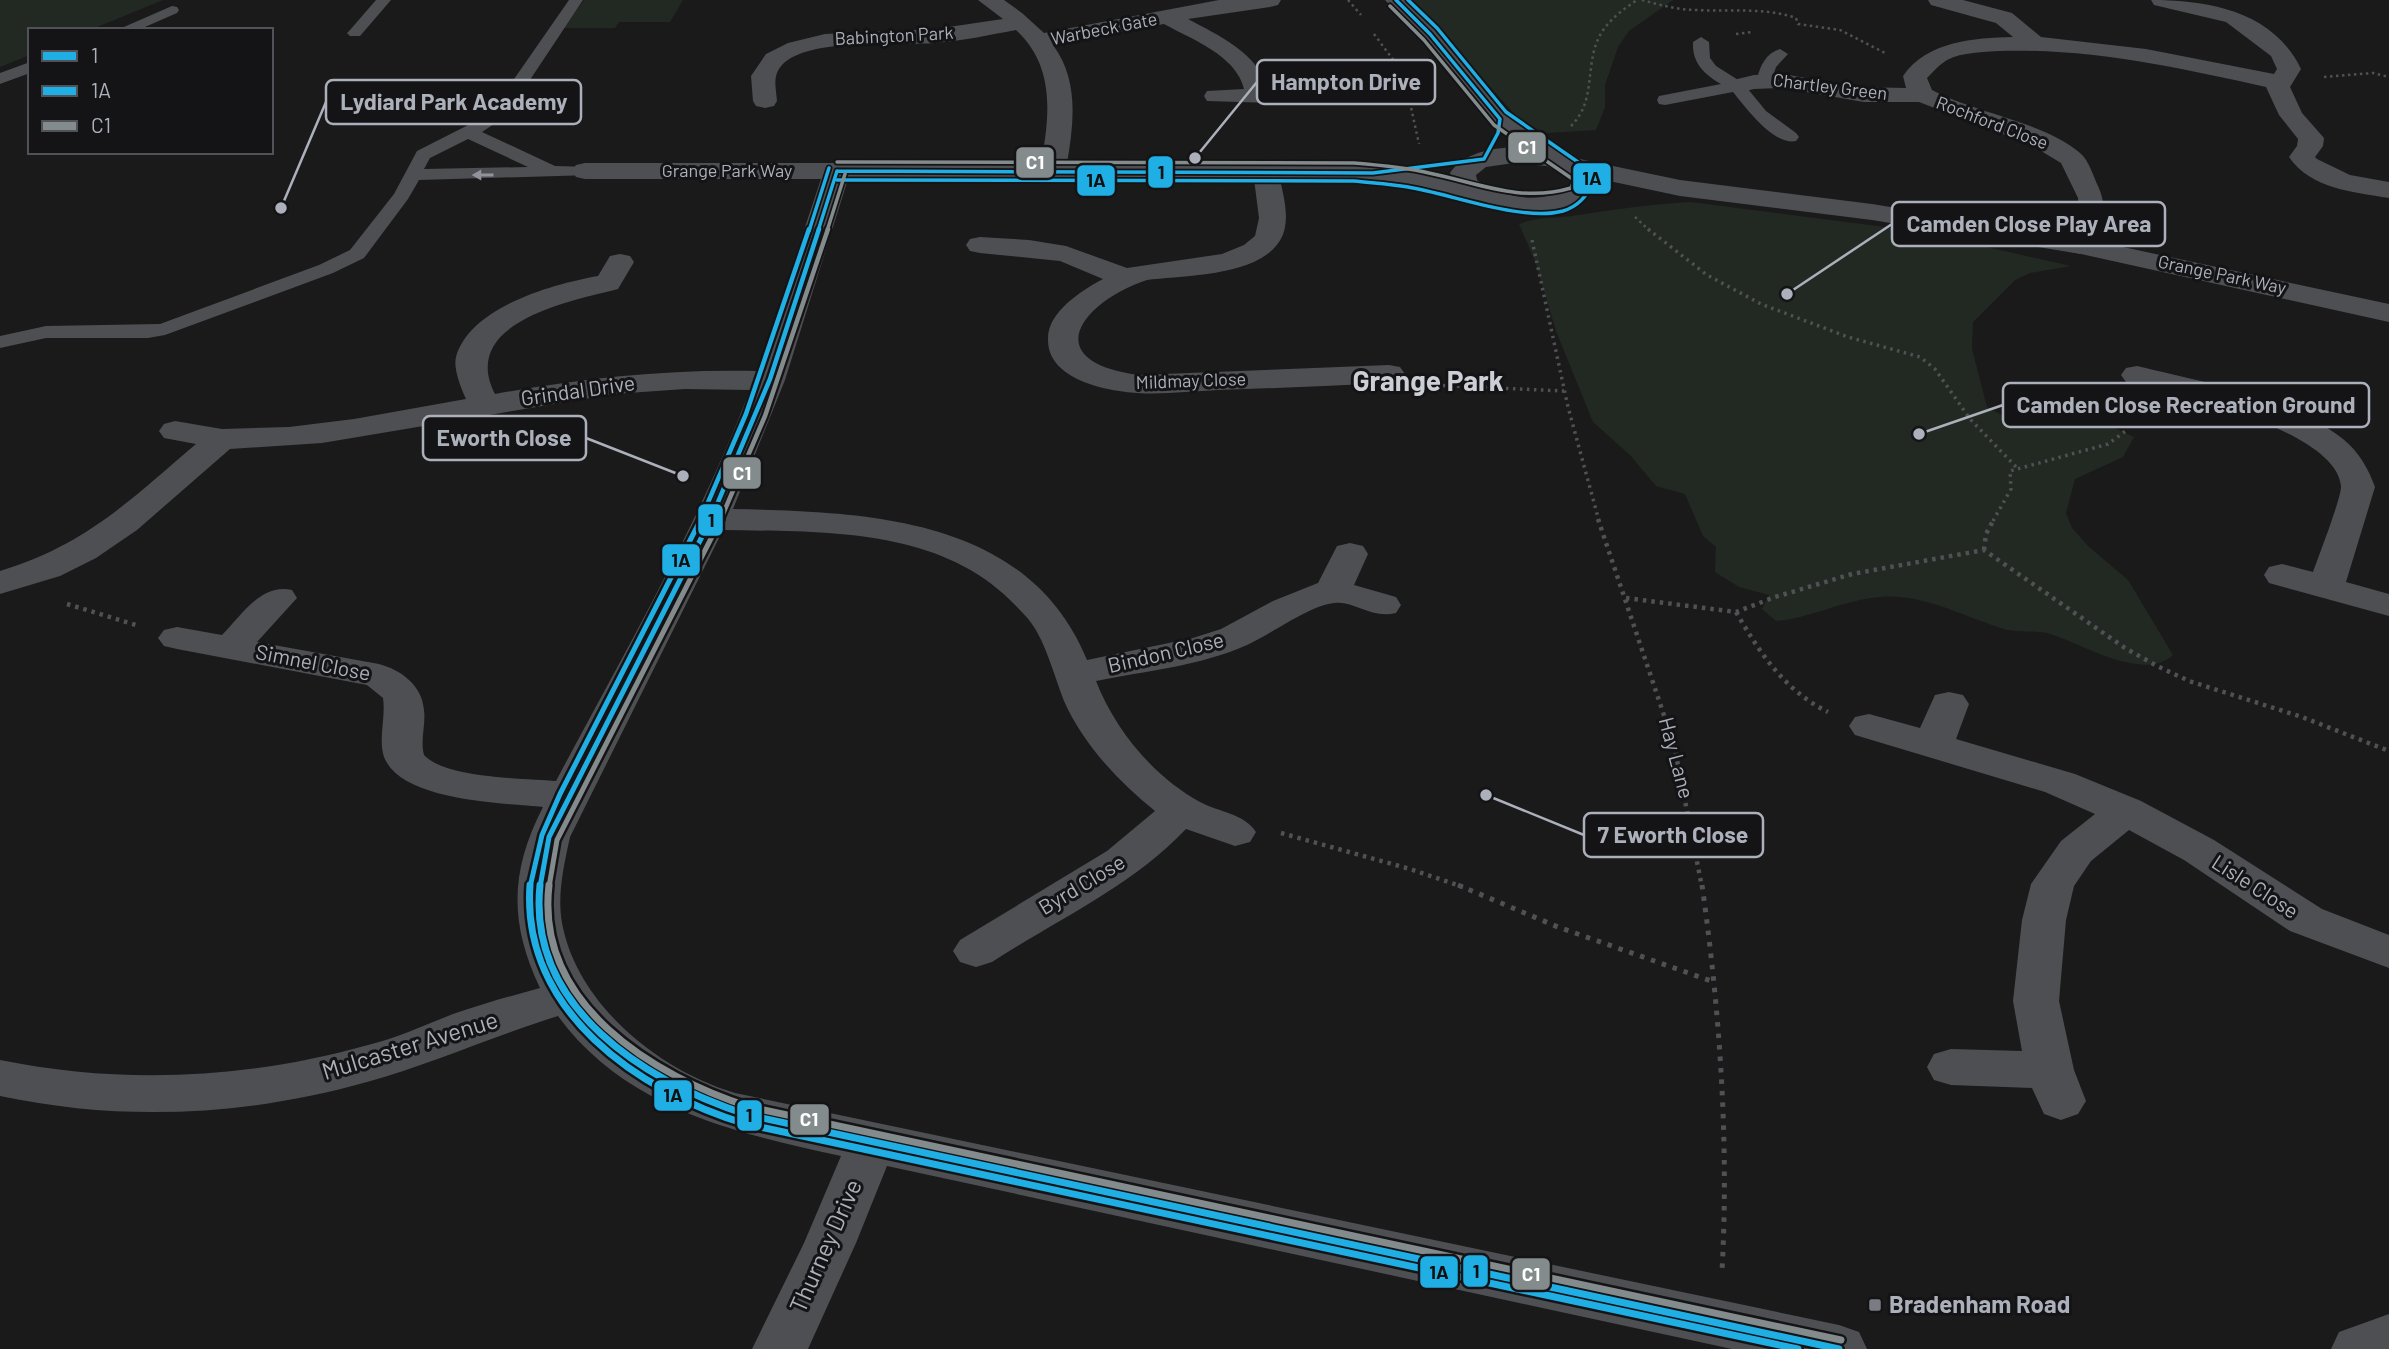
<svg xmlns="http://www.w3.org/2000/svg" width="2389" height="1349" viewBox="0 0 2389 1349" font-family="Barlow,sans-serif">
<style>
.green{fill:#222923}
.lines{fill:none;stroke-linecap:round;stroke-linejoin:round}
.path-far3{stroke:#505154;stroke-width:2.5;stroke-dasharray:2.5 3.5;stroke-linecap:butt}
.path-far2{stroke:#505154;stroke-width:3.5;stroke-dasharray:2.5 4.5;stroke-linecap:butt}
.path-far1{stroke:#505154;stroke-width:4.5;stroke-dasharray:3.5 5;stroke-linecap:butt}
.path{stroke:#505154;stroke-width:5;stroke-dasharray:4.5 7;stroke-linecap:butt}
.service{fill:#4e4f53;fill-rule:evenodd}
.minor{fill:#4e4f53;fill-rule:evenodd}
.tertiary{fill:#4e4f53;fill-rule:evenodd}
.bus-1-far3-casing{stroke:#141416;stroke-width:7}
.bus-1-far2-casing{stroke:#141416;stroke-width:9}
.bus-1-far1-casing{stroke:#141416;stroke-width:10}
.bus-1-casing{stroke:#141416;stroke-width:12}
.bus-2-far3-casing{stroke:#141416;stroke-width:7}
.bus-2-far2-casing{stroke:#141416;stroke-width:9}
.bus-2-far1-casing{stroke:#141416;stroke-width:10}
.bus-2-casing{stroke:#141416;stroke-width:12}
.bus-3-far3-casing{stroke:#141416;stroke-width:7}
.bus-3-far2-casing{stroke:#141416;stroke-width:9}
.bus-3-far1-casing{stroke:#141416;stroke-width:10}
.bus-3-casing{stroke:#141416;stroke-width:12}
.bus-1-far3{stroke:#1fafe5;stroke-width:3.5}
.bus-1-far2{stroke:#1fafe5;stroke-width:4.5}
.bus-1-far1{stroke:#1fafe5;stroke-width:5}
.bus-1{stroke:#1fafe5;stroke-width:7}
.bus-2-far3{stroke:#1fafe5;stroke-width:3.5}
.bus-2-far2{stroke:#1fafe5;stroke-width:4.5}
.bus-2-far1{stroke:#1fafe5;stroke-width:5}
.bus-2{stroke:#1fafe5;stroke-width:7}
.bus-3-far3{stroke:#848b8d;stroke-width:3.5}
.bus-3-far2{stroke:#848b8d;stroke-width:4.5}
.bus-3-far1{stroke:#848b8d;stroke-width:5}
.bus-3{stroke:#848b8d;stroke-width:7}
.oneway{fill:#90939b}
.poi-dot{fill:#797c82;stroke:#141416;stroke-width:2.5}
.labels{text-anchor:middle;stroke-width:6;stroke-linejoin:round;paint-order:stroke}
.far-street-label{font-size:18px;fill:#acb0ba;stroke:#141416}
.street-label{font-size:21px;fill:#acb0ba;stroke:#141416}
.near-street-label{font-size:24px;fill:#acb0ba;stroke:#141416}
.near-poi-label{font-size:24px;font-weight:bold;fill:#acb0ba;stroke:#141416;text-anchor:start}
.district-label{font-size:28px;font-weight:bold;fill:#cdcfd6;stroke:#141416}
.leader{fill:none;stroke:#acb0ba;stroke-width:2.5}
.callout-dot{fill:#acb0ba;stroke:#141416;stroke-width:2.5}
.callout{fill:#141416;stroke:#acb0ba;stroke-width:2.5}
.callout-label{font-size:23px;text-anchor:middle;font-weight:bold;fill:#acb0ba}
.line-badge{stroke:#141416;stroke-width:2.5}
.badge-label{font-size:19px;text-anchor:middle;font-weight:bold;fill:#fff}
.pale-badge-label{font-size:19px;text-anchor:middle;font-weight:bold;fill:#111}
</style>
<rect width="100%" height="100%" fill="#1a1a1a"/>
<!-- green -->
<path class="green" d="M0,0H163L90,30H30V55L0,67Z
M584,0H683L670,22H619L615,28H564Z
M1412,0H1673L1629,31L1618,47L1605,85V107L1596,130L1547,133L1527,128Z
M1691,202L1916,231L2071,266L2030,273L2015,280L1973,322L1972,349L1987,407L2009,419L2052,426H2110L2134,437L2123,457L2075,479L2066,513L2072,528L2088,546L2128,580L2173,655C2142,683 2080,642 2047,633C2033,630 2018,633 2004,629C1964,617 1923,593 1880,597C1842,600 1812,618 1776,621L1762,609L1769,595L1739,587L1715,572L1716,547L1703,536L1685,494L1656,486L1630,455L1593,422L1556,331L1535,261L1519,224C1542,216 1550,219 1572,216C1612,210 1651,204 1691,202Z"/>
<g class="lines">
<!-- path-far3 -->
<path class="path-far3" d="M1348,0L1361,15
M1642,0C1660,5 1678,10 1697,10C1731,12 1763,7 1796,18L1798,24L1840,30L1885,53
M1374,34L1397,65L1407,89L1419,144
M1736,34L1752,32
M2324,77L2373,73L2389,77
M1571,126C1596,101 1585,69 1598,39C1606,22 1622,10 1637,0
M1635,217L1650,231"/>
<!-- path-far2 -->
<path class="path-far2" d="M1648,229L1707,275L1761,304L1848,337L1920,357L1935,369L1970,419L2018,469
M1532,240L1568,407L1599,521
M1429,385L1564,391
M1993,521L2011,489L2010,471L2108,444L2127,430V411"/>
<!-- path-far1 -->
<path class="path-far1" d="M1598,519L1674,745L1702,887
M1984,550L1986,534L1994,519
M1626,598L1736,612L1775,597L1852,574L1984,550L2125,648L2157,666L2189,681L2302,717L2389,751
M67,604L136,625
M1736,612C1760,653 1784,690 1828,712
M1281,833L1410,869L1463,887"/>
<!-- path -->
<path class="path" d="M1458,885L1558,927L1714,982
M1702,885C1720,1013 1729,1142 1722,1271"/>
<!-- service -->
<path class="service" d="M376,0H391L360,36H350L347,33L350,30Z
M569,0H583L506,116L482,132L555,166L591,167L594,171L591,175L419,180L408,199L364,258L333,273L165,335L148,338H46L0,348V336L46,326L160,324L319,265L350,250L394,194L417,151L480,119L494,108ZM468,139L528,167L424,169L430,158Z
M172,6L177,7L179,10L177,13L138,30H117Z
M1701,37L1709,42L1710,58L1716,66L1743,83L1766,111L1796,133L1799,137L1796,141C1774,146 1745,107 1733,92L1665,105L1659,104L1657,100L1659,96L1721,84C1704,74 1692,63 1693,42Z
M1780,49L1788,54L1776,67L1771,82H1759L1757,79C1760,66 1766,53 1780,49Z
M30,62V73L0,84V73Z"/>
<!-- minor -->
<path class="minor" d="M978,0H1004L1022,13L1044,33L1219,0H1281L1278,5L1270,7L1188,19C1218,35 1258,53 1268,89L1320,92L1323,97L1320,102L1311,104L1207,101L1204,96L1207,91L1244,89C1236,55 1191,39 1164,24L1053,45C1079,80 1074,123 1067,163H1341L1400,168L1486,187L1490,193L1486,199L1477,201L1400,184L1341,179H1280C1283,194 1288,211 1285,227C1276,277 1186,275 1147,280C1081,302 1037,361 1138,375L1389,365L1400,367L1405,374L1400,381L1389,383C1332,386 1275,388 1218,390C1191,391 1163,395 1137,393C1107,391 1048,380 1048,340C1047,312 1081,291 1103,279L1060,261L980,253L970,251L966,245L970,239L980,237L1029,240L1066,246L1127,268L1222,254L1244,245L1255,236L1259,218L1254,179H848L785,380L733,509C866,512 1028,516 1087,660L1193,638L1221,629L1273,601L1318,583L1337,546L1350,543L1363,546L1368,554L1354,585L1396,597L1401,605L1396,613C1370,619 1354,600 1334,603C1310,605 1270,635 1247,645C1200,666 1145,671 1096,681C1115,730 1154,777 1200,802C1219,812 1245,814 1256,832L1250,842L1235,846L1186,829C1131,887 1058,919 992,962L976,967L960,962L953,951L960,940L1107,851L1155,811C1118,781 1083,744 1064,701C1055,678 1049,654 1037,632C1030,619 1020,610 1010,600C936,527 819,532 723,530L570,837C564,865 557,894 562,923C577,1004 658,1070 735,1093L1839,1325L1859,1332L1867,1349H1732L887,1166L856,1243L808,1349H752L804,1243L841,1156C735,1133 625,1108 558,1016C494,1036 432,1064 367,1082C246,1116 123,1122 0,1096V1060C123,1085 247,1079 368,1045C397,1038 425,1025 453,1014C482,1004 511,996 540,988C509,923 510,871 543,807C502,803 401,801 384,757C378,738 386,717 383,698L367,685L177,649L164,646L158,638L164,630L177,627L222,635C242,615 261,583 292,590L297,598L257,642L379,664C401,670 422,685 424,710C426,725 420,740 424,755C446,779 525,778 556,781C624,653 698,526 750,390L685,389L614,394L322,443L230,449L137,530L96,558L60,576L0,594V571C86,545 130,500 196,444L164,438L159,431L164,424L175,421L222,429L289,427L354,419L466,399C461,388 453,369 456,357C470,307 553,284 598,276L610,256L620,254L630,256L634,262L618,289C571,301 458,322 495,394C583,378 668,369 757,371L821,179H585L576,177L572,171L576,165L585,163H1041C1050,115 1055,66 1016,30C989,35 962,41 935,43C898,46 808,37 782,65C772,76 776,88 777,101L774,106L765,108L756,106L753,101L751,76L766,54L788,43L825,34L935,29L1003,19Z
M1928,0H1963L2012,13L2041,37L2146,49L2274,74L2277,69L2271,56L2226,22L2154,5L2151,0C2209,0 2273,11 2301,69L2290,87L2302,113L2324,138L2323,146L2315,157L2317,159L2350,175L2389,182V198C2353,192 2311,189 2289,157L2297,146L2298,139L2279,115L2266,87C2179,68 2090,48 2000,51C1983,52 1963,52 1947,60C1940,64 1933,72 1927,78L1932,90C1975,113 2044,122 2080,153C2089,160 2093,176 2098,186C2108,206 2104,233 2091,252L2081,254L2071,252L2067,246L2079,210L2078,198L2061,163L2031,145L1919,102H1864L1783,88L1754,89L1737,93L1729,91L1725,86L1729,81L1754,75L1783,74L1856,87L1906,88L1903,76C1927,41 1974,38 2013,37L1996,23L1931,5Z
M2137,366C2202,382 2289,397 2343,439C2359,452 2368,468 2375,487L2346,582L2389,594V616L2269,583L2264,575L2269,567L2282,564L2313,572C2318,558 2342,496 2341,486C2336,429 2172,393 2126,382L2121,375L2126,368Z
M1949,692L1963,695L1969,704L1956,739L2075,774L2141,801L2214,840L2322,909L2389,935V968L2290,931L2184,860L2129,830L2091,861L2074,886L2066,920L2059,1001L2074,1070L2086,1101L2078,1114L2061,1120L2044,1114L2032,1088L1951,1085L1934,1080L1927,1067L1934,1054L1951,1049L2022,1051L2013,1001L2022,920L2031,884L2061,841L2095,814L2045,792L1855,735L1849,726L1855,717L1869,714L1920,728L1935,695Z
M2389,1314V1349H2331L2339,1332Z"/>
<!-- tertiary -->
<path class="tertiary" d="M1385,0H1408L1438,29L1509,114L1570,157L1680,180L1872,204L2081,238L2389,304V322L2081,254L1872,220L1680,196L1595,178L1597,186C1571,224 1459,223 1450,173C1465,151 1499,146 1525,148L1491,124L1422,39ZM1514,163L1547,166L1569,177L1570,184C1547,207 1501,198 1477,180L1476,175L1486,167Z"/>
<!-- bus-1-far3 casing -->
<g class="bus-1-far3-casing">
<path id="bus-1-far3" d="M1396,0L1430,34L1500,119L1498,133L1484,159
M837,171L1373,173L1484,159
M818,231L837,171"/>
</g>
<!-- bus-1-far2 casing -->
<g class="bus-1-far2-casing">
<path id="bus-1-far2" d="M710,521L770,379L819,229"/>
</g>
<!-- bus-1-far1 casing -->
<g class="bus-1-far1-casing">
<path id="bus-1-far1" d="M540,887L549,837L711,519"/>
</g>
<!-- bus-1 casing -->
<g class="bus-1-casing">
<path id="bus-1" d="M540,885C527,1009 647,1082 748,1115L1839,1349"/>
</g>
<!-- bus-2-far3 casing -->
<g class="bus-2-far3-casing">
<path id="bus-2-far3" d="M837,180L1354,181C1372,183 1390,184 1408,187C1451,194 1522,222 1563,211C1579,206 1585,197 1594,183L1588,169L1506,112L1437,28L1408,0
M809,231L829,168"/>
</g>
<!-- bus-2-far2 casing -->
<g class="bus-2-far2-casing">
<path id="bus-2-far2" d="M700,521L746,414L809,229"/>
</g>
<!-- bus-2-far1 casing -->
<g class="bus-2-far1-casing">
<path id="bus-2-far1" d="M530,887L542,835L560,794L701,519"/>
</g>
<!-- bus-2 casing -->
<g class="bus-2-casing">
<path id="bus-2" d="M530,885C521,1011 639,1092 746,1124L1798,1349"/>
</g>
<!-- bus-3-far3 casing -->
<g class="bus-3-far3-casing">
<path id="bus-3-far3" d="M837,162L1354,163C1379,165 1404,167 1429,173C1478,183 1521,203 1571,188L1574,180L1494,125L1424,40L1390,6
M827,231L845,174"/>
</g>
<!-- bus-3-far2 casing -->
<g class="bus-3-far2-casing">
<path id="bus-3-far2" d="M720,521L765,416L828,229"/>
</g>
<!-- bus-3-far1 casing -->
<g class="bus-3-far1-casing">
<path id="bus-3-far1" d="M549,887L557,840L721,519"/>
</g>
<!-- bus-3 casing -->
<g class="bus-3-casing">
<path id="bus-3" d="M549,885C535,1004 653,1076 750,1107L1841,1340"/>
</g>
<!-- bus-1-far3 -->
<use href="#bus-1-far3" class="bus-1-far3"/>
<!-- bus-1-far2 -->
<use href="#bus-1-far2" class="bus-1-far2"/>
<!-- bus-1-far1 -->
<use href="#bus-1-far1" class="bus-1-far1"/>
<!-- bus-1 -->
<use href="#bus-1" class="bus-1"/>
<!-- bus-2-far3 -->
<use href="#bus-2-far3" class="bus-2-far3"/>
<!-- bus-2-far2 -->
<use href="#bus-2-far2" class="bus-2-far2"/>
<!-- bus-2-far1 -->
<use href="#bus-2-far1" class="bus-2-far1"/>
<!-- bus-2 -->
<use href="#bus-2" class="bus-2"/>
<!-- bus-3-far3 -->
<use href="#bus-3-far3" class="bus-3-far3"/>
<!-- bus-3-far2 -->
<use href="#bus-3-far2" class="bus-3-far2"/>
<!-- bus-3-far1 -->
<use href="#bus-3-far1" class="bus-3-far1"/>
<!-- bus-3 -->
<use href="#bus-3" class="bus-3"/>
</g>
<!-- one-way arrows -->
<defs><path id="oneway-solid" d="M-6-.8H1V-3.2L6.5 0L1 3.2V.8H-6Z" transform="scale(1.75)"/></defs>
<use class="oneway" href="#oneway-solid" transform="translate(483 175) rotate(180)"/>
<!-- markers -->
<rect class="poi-dot" x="1868" y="1298" width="14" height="14" rx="3.5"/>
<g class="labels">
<!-- far-street labels -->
<g class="far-street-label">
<text transform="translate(1104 29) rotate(-11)" y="6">Warbeck Gate</text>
<text transform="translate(894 36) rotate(-3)" y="6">Babington Park</text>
<text transform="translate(1830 87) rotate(7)" y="6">Chartley Green</text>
<text transform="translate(1992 123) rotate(21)" y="6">Rochford Close</text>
<text x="727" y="177">Grange Park Way</text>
<text transform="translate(2222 275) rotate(12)" y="6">Grange Park Way</text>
<text transform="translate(1191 381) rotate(-2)" y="6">Mildmay Close</text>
</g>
<!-- street labels -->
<g class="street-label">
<text transform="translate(578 391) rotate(-8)" y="7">Grindal Drive</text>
<text transform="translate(1166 653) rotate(-13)" y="7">Bindon Close</text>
<text transform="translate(313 663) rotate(11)" y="7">Simnel Close</text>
<text transform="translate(1676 758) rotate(75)" y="7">Hay Lane</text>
<text transform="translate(1082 885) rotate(-31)" y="7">Byrd Close</text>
<text transform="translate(2255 887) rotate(33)" y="7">Lisle Close</text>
</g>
<!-- near-street labels -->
<g class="near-street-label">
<text transform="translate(410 1046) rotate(-17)" y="8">Mulcaster Avenue</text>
<text transform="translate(826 1246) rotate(-66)" y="8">Thurney Drive</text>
</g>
<!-- near-poi labels -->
<g class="near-poi-label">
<text x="1889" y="1313">Bradenham Road</text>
</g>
<!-- district labels -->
<g class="district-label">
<text x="1428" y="391">Grange Park</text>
</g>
</g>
<!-- callouts -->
<path class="leader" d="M1195 158L1257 82M281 208L326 102M1787 294L1892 224M1919 434L2003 405M683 476L586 438M1486 795L1584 835"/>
<g class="callout-dot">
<circle cx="1195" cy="158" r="7"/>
<circle cx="281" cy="208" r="7"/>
<circle cx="1787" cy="294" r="7"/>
<circle cx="1919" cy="434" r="7"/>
<circle cx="683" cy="476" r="7"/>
<circle cx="1486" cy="795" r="7"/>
</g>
<g class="callout">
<rect x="1257" y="60" width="178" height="44" rx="7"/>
<rect x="326" y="80" width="255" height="44" rx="7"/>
<rect x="1892" y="202" width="273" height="44" rx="7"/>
<rect x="2003" y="383" width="366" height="44" rx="7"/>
<rect x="423" y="416" width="163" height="44" rx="7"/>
<rect x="1584" y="813" width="179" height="44" rx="7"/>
</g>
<g class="callout-label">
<text x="1346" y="90">Hampton Drive</text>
<text x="454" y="110">Lydiard Park Academy</text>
<text x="2029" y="232">Camden Close Play Area</text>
<text x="2186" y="413">Camden Close Recreation Ground</text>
<text x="504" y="446">Eworth Close</text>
<text x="1673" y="843">7 Eworth Close</text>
</g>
<g class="line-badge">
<rect x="1507" y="131" width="40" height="33" rx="7" fill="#848b8d"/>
<rect x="1015" y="146" width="40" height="33" rx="7" fill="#848b8d"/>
<rect x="1147" y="155" width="27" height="34" rx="7" fill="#1fafe5"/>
<rect x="1572" y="162" width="40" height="33" rx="7" fill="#1fafe5"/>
<rect x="1076" y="164" width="40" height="33" rx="7" fill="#1fafe5"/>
<rect x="722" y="456" width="40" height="34" rx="7" fill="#848b8d"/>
<rect x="697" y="503" width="27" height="34" rx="7" fill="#1fafe5"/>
<rect x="661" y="543" width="40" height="34" rx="7" fill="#1fafe5"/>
<rect x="653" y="1079" width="40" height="33" rx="7" fill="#1fafe5"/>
<rect x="736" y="1099" width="27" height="33" rx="7" fill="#1fafe5"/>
<rect x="789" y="1103" width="41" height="33" rx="7" fill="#848b8d"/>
<rect x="1462" y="1254" width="27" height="34" rx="7" fill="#1fafe5"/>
<rect x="1419" y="1255" width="40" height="34" rx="7" fill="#1fafe5"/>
<rect x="1511" y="1257" width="40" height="34" rx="7" fill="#848b8d"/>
</g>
<g class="badge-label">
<text x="1527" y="154">C1</text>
<text x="1035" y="169">C1</text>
<text x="742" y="480">C1</text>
<text x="809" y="1126">C1</text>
<text x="1531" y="1281">C1</text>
</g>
<g class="pale-badge-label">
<text x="1161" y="179">1</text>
<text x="1592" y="185">1A</text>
<text x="1096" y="187">1A</text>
<text x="711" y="527">1</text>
<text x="681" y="567">1A</text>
<text x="673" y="1102">1A</text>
<text x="749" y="1122">1</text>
<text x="1476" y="1278">1</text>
<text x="1439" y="1279">1A</text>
</g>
<!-- legend -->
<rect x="28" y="28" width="245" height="126" fill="#141416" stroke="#515258" stroke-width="2"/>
<rect x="42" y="51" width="35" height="10" fill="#1fafe5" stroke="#515258" stroke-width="2"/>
<text x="91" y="63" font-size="21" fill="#acb0ba">1</text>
<rect x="42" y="86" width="35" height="10" fill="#1fafe5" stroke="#515258" stroke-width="2"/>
<text x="91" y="98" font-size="21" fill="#acb0ba">1A</text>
<rect x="42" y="121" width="35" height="10" fill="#848b8d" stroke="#515258" stroke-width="2"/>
<text x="91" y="133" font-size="21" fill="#acb0ba">C1</text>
</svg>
